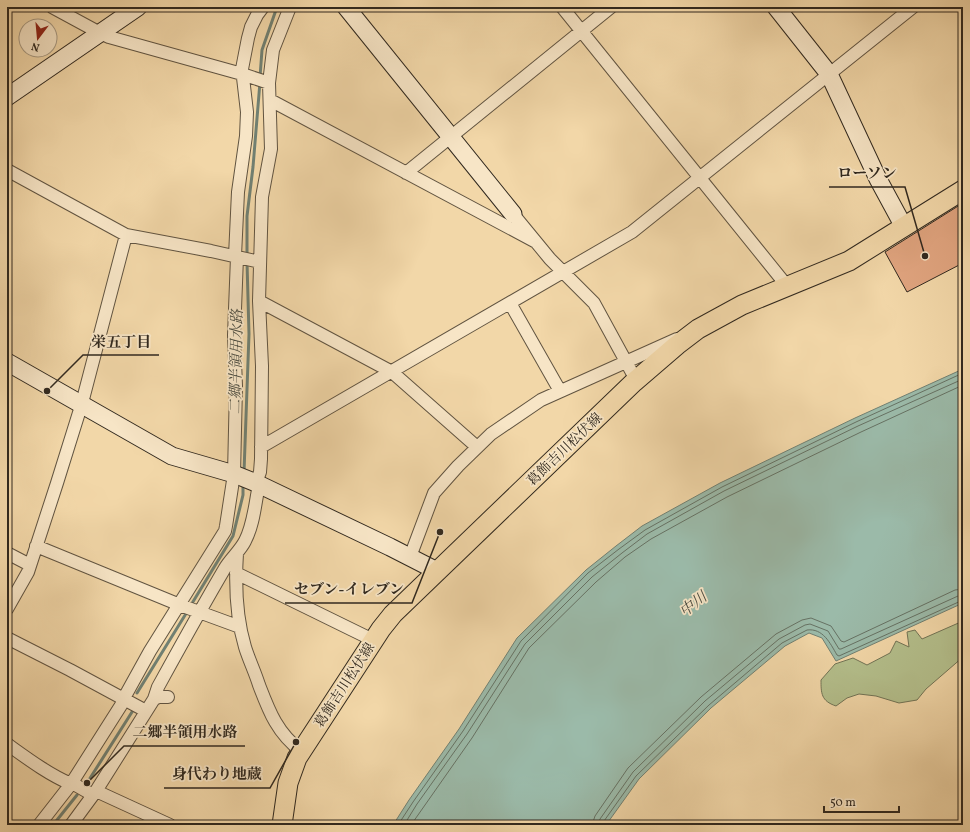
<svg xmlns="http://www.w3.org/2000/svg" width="970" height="832" viewBox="0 0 970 832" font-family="Vollkorn,'Noto Serif JP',serif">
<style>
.green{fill:#b4bf8c;stroke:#727456}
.water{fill:#9bbaa9;stroke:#718072}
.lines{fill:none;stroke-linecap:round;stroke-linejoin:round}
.shore{stroke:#667264;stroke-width:1}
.stream{stroke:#718072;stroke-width:3}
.building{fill:#e0a47f;stroke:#31291f}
.street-casing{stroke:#615441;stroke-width:14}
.secondary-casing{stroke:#31291f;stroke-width:19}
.primary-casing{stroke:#31291f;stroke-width:21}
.street{stroke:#f7e5c6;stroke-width:12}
.secondary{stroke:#f7e5c6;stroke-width:17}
.primary{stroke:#f2d7a8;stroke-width:19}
.labels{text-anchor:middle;stroke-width:3.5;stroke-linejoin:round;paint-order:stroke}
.street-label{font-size:14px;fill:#31291f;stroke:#f7e5c6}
.water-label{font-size:15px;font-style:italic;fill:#4c4d42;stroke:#f7e5c6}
.leader{fill:none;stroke:#31291f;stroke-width:1.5}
.callout-dot{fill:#31291f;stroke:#f7e5c6;stroke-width:1.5}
.callout-label{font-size:15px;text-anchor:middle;font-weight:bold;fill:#31291f;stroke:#f7e5c6;stroke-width:3.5;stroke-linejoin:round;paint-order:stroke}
</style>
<rect width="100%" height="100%" fill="#f2d7a8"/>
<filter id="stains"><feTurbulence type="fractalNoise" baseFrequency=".005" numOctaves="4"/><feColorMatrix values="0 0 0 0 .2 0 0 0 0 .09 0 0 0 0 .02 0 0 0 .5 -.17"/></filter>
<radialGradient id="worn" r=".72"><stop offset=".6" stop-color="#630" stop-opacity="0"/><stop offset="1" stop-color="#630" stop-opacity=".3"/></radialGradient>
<!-- green -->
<path class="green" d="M963,621V657L926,689L917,700L899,703L876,696L859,694L847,698L836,706C821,701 821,693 821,680L835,664L853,658L867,665L890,653L896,641L909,647L907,632L915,630L922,639Z"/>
<!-- water -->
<path class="water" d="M963,369V603L836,661L822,638L809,633L785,646L711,708L639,779L606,825H393L409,800L459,729L517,638L586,570L616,546L642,526L720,483L855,418Z"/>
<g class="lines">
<!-- shore -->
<path class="shore" d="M398,825L413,802L463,731L521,641L588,573L619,549L645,530L722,487L856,422L963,373
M404,825L417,804L467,734L525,644L592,577L622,553L647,534L724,491L858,426L963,379
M411,825L472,738L529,648L596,582L625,557L651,539L727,497L861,432L963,385
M592,825L595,816L628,768L701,697L776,634L802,620L811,618L831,626L841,641L844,642L955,590L963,589
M598,825L600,819L633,772L705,701L779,639L805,625L810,624L828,631L839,649H841L958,596L963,595
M604,825V821L636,776L709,705L782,643L807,630C823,628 830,643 837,655L839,656L963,600"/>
<!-- stream -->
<path class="stream" d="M260,77L262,50L277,7
M247,256V216L253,167L260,82
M244,472L249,334L247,262
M191,605L233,536L243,495V484
M137,693L187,612
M87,783L132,712
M53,825L77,795"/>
</g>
<!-- building -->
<path class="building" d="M963,203V263L907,292L885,252Z"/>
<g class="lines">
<!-- street casing -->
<g class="street-casing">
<path id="street" d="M52,7L100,33L109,37L242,74L269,83
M562,7L787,286
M270,100L536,242
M7,170L126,235
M406,173L611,7
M513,214L550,259L594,303L636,380
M235,256L238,192L246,136L247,112L242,69L248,38L251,27L257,15L263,7
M259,301L392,372L477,447
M510,303L560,391
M261,447L632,232L913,7
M256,483L260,472L261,459L262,366L259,301L262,197L271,149L269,83L273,50L290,7
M36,546L180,605L240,627
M7,553L30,565
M237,553C235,584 236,617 245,647C249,660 255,672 259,685C269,711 277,733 301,751
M410,557L434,493L458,466L491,434L541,400L677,339
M236,573L373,640
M7,609L28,572L57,483L82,403L126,235L211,251L260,262
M7,638L70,670L146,711
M124,698L150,651L225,531L226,526L234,474L236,386L234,335L237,257
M154,699L158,687C180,647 202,607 225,568C231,558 240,551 245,541C254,524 255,503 259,485
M7,744C28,759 48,774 71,784
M72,783L93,795
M96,791L170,825
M39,825L71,784L125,699
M71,825L96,791L154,699L159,697H168"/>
</g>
<!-- secondary casing -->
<g class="secondary-casing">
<path id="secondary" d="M346,7L513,214
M776,7L829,74L878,179L904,227
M7,97L138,7
M7,362L172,456L234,474L256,483L390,547L437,571"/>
</g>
<!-- primary casing -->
<g class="primary-casing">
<path id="primary" d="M282,825L288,783L297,758L381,629L393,614L634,382L677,345L698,329L742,305L849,261L963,190"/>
</g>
<!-- street -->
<use href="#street" class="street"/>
<!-- secondary -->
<use href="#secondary" class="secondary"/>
<!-- primary -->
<use href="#primary" class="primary"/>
</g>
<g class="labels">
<!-- street labels -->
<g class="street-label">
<text transform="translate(564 449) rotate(-44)" y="5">葛飾吉川松伏線</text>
<text transform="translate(344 685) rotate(-57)" y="5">葛飾吉川松伏線</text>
</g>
<!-- water labels -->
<g class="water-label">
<text transform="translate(236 362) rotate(-89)" y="5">二郷半領用水路</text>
<text transform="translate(693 604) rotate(-38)" y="5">中川</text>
</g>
</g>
<!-- callouts -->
<path class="leader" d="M925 256L905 187H829M47 391L83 355H159M440 532L412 603H285M87 783L124 746H245M296 742L270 788H164"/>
<g class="callout-dot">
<circle cx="925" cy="256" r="4"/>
<circle cx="47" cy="391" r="4"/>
<circle cx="440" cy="532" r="4"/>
<circle cx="87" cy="783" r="4"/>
<circle cx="296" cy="742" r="4"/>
</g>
<g class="callout-label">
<text x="867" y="178">ローソン</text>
<text x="121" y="347">栄五丁目</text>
<text x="349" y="594">セブン-イレブン</text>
<text x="185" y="737">二郷半領用水路</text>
<text x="217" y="779">身代わり地蔵</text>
</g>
<!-- margin -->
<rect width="970" height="832" fill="none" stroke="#f2d7a8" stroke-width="24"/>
<rect x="8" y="8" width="954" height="816" fill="none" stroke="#31291f" stroke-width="2"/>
<rect x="12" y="12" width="946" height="808" fill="none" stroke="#31291f"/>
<!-- north arrow -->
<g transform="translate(38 38) rotate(196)"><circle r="19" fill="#f7e5c6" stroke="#a89a83"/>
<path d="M0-3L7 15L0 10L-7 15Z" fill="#8f2418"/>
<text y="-6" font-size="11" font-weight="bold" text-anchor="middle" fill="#31291f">N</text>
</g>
<!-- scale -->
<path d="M824 806v6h75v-6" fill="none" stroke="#31291f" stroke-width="2"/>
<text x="830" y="806" font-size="12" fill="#31291f" stroke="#f7e5c6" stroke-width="3" paint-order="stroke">50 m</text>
<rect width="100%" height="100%" filter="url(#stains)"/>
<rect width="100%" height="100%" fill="url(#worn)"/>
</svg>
